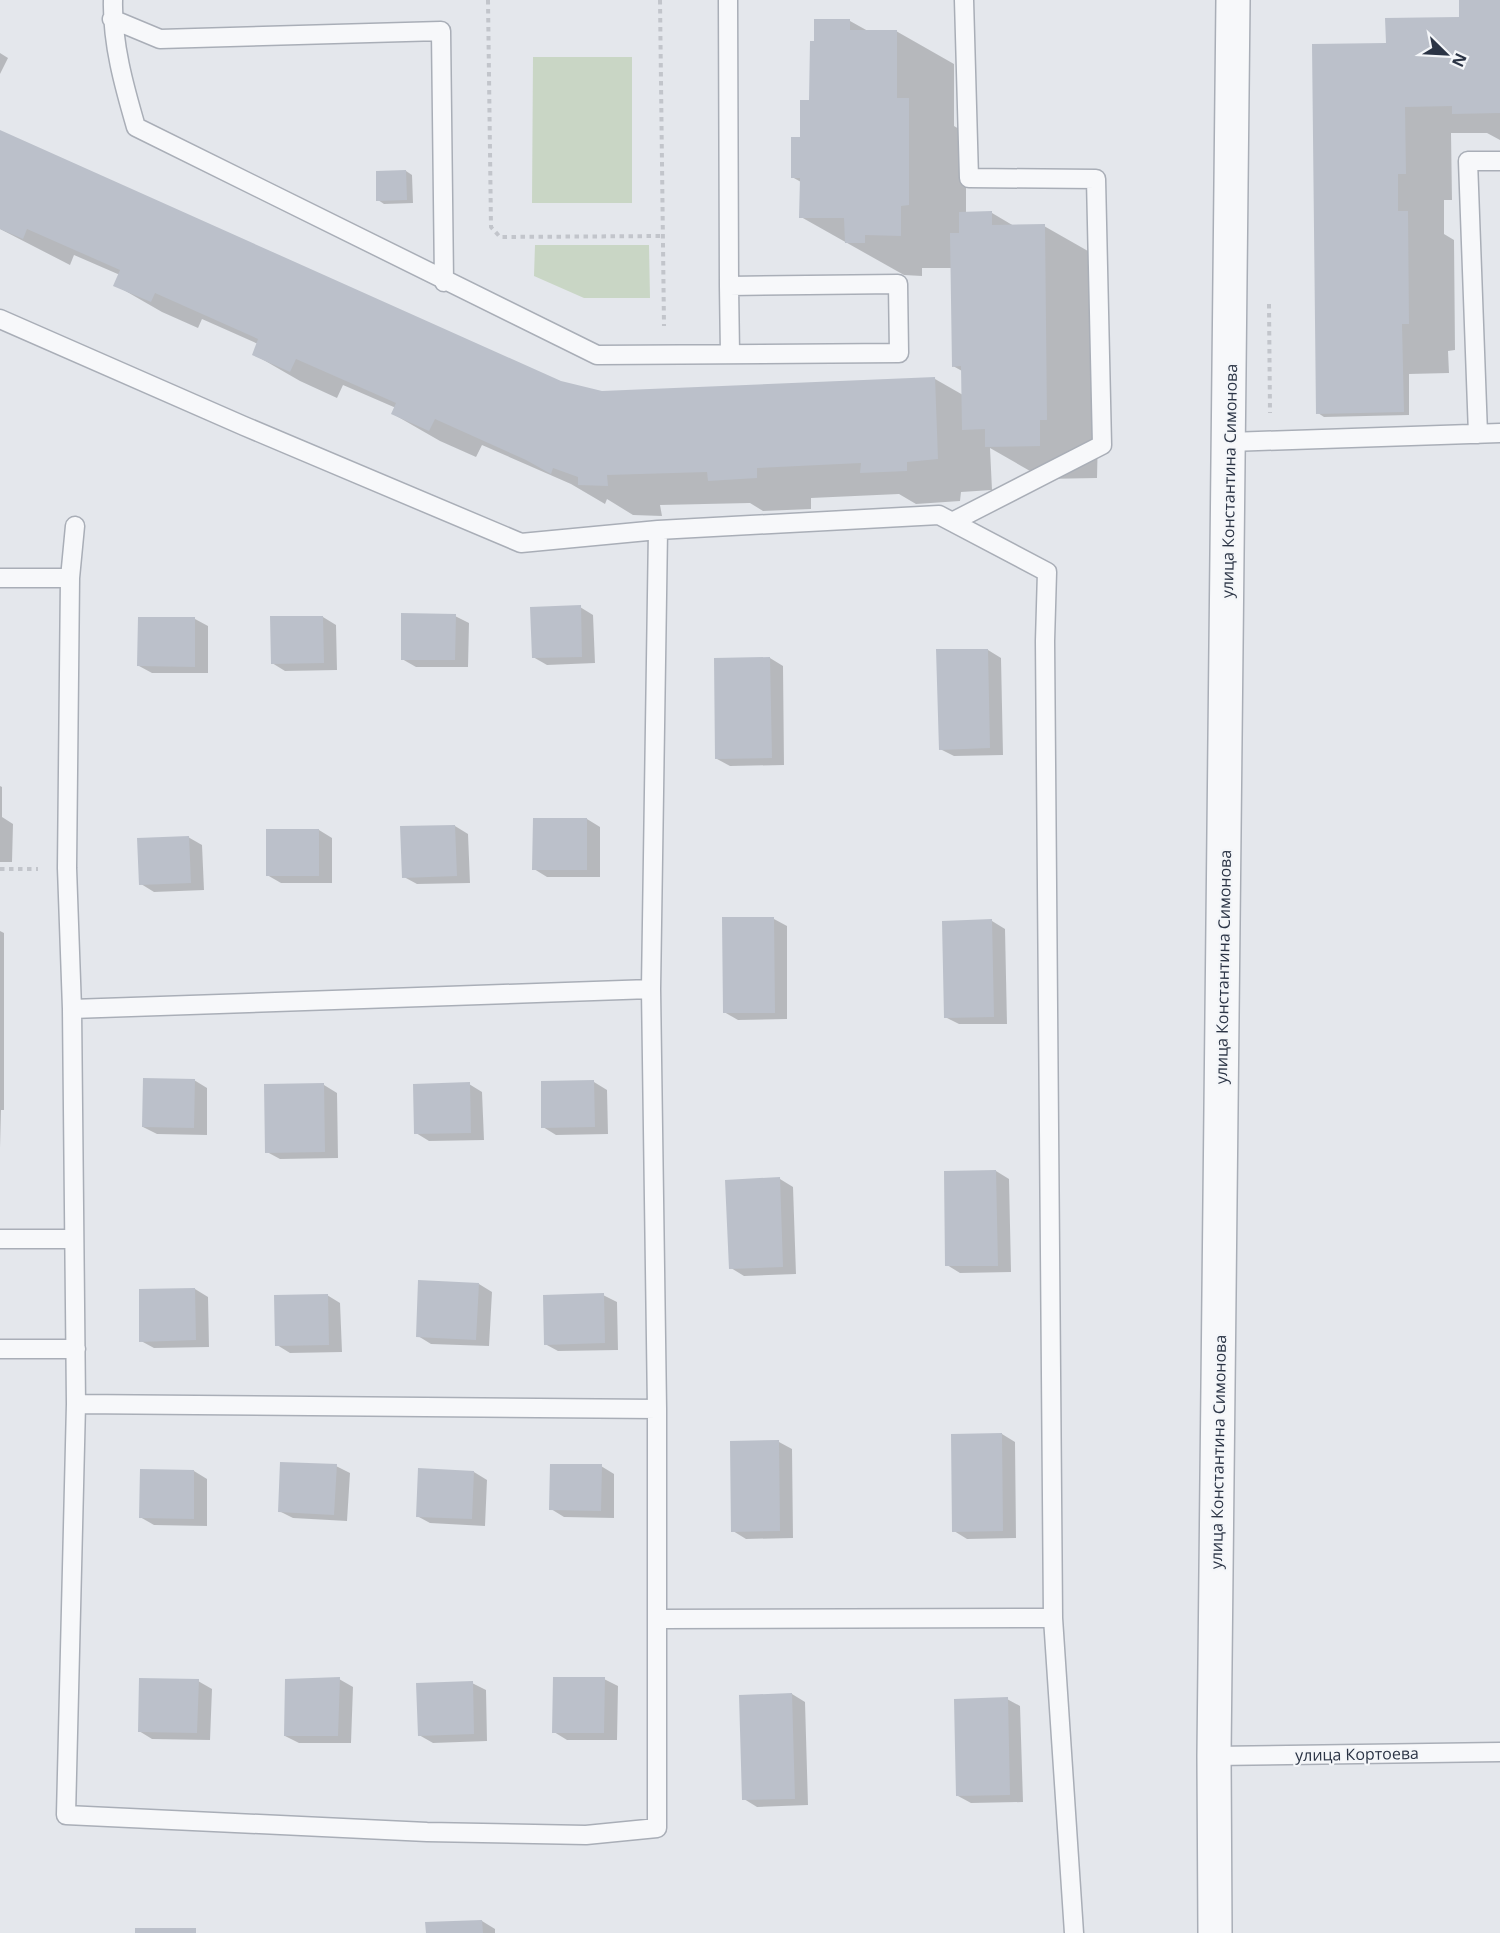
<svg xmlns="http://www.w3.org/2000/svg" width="1500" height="1933" viewBox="0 0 1500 1933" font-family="'Open Sans',sans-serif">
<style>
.green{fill:#c9d6c5}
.shadow{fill:#0003}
.building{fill:#bbc0ca}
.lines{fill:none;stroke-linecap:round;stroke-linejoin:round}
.lane-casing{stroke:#a9aeb7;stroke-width:21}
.street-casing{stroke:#a9aeb7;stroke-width:36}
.path{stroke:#c2c5cb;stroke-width:4;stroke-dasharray:4.5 4.5;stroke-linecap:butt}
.lane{stroke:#f7f8fa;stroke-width:18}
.street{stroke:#f7f8fa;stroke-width:33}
.labels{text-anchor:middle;stroke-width:4.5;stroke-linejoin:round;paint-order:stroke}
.street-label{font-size:16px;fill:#2b3445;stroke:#f4f6f9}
</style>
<rect width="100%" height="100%" fill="#e4e7ec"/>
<!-- green -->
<path class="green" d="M533,57H632V203H532Z
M535,245H649L650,298H584L534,276Z"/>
<!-- shadow -->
<path class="shadow" d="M1460,0H1500V140L1487,133H1451L1452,200H1444V234L1454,240L1455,350L1448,351L1449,373L1409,374V415L1324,417L1318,413L1387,44L1461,19Z
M850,21L868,31H896L954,64V126L966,133V213H992L1014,226H1044L1102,259L1097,478L1044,479L990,448L992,490L961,492L960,501L916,504L899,494L811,498V509L763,511L750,503L660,505L662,516L633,515L607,499L605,504L571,484L482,445L476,457L440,441L393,414L396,408L343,385L337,398L300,381L253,354L258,344L202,319L198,328L162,312L115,285L120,275L74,255L70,265L0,229V132L560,383L602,392L935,379L963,395L962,371L953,366L952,268H922V276L904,275L801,217V182L792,177L801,138L811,101Z
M0,53L8,58L0,74Z
M406,171L412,175L413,203L384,204L378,200Z
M580,607L593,615L595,663L547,665L533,657Z
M455,616L469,623L468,667H416L402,659Z
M323,617L336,625L337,670L285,671L272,663Z
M195,619L208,626V673H152L139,666Z
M988,650L1001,658L1003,755L954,756L940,749Z
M770,658L783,666L784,765L730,766L717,759Z
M0,786L2,787V817L13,824L12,862H0Z
M534,819H587L600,827V877H547L534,869Z
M455,826L468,834L470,883L417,884L404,877Z
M319,830L332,838V883H281L267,875Z
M188,837L202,845L204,890L154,892L141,884Z
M774,919L787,926V1019L738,1020L724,1012Z
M992,921L1005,929L1007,1024H959L945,1017Z
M0,931L4,933V1110H1L0,1148Z
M194,1080L207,1088V1135L157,1134L143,1127Z
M594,1082L607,1090L608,1134L556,1135L543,1127Z
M469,1084L482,1092L484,1140L429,1141L416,1133Z
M324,1085L337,1093L338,1158L280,1159L267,1152Z
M996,1171L1009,1179L1011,1272L960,1273L947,1265Z
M780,1179L793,1187L796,1274L744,1276L731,1268Z
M479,1284L492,1292L489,1346L431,1344L418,1336Z
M195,1289L208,1297L209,1347L154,1348L141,1341Z
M327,1295L340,1303L342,1352L290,1353L277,1345Z
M603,1295L617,1302L618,1350L558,1351L545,1344Z
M1002,1434L1015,1442L1016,1538L967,1539L954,1531Z
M779,1442L792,1449L793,1538L746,1539L733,1531Z
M336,1466L350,1473L347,1521L293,1518L279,1511Z
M601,1466L614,1474V1518L564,1517L551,1509Z
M194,1471L207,1479V1526L154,1525L140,1517Z
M474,1472L487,1480L485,1526L430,1523L417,1516Z
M339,1679L353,1687L351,1743H299L285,1736Z
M604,1679L618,1686L617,1740H567L554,1732Z
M198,1681L212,1689L210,1740L152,1739L139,1731Z
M472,1683L486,1690L487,1741L433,1743L419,1735Z
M792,1694L805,1702L808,1805L757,1807L744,1799Z
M1007,1699L1020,1706L1023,1802L971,1803L958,1796Z
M482,1921L495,1929V1933H427Z"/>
<!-- building -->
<path class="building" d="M1459,0H1500V113L1452,114V106L1405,107L1406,174H1398V211H1408L1409,324H1402L1404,412L1316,414L1312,44L1386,43L1385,18L1459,17Z
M814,19H850V30H897V98H909V205L901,206V236L865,235V243H845L844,218H799L800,178H791V137H800V100H809L810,41H814Z
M0,130L561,381L602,391L935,377L938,459L907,462V471L860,473L861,463L757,468V478L708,481L707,472L607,475L608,486L578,485V477L553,468L551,474L526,460L435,419L429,431L391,414L396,403L296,359L290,372L252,355L258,339L155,293L151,302L113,286L120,270L27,229L23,239L0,229Z
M406,170L407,200L376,201V171Z
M992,211V225L1045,224L1047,420H1040V446L985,447V429L962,430L961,366L952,367L950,233H959V212Z
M581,605L582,657L532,658L530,607Z
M401,613L456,614L455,660H401Z
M270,616H323L324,663L271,664Z
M138,617H195V667L137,666Z
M936,649H988L990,748L939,750Z
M770,657L772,758L715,759L714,658Z
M533,818H587V870H532Z
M455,825L457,876L402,878L400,826Z
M266,829H319V876H266Z
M189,836L191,883L139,885L137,838Z
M722,917H774L775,1013H723Z
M992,919L994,1017L944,1018L942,921Z
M143,1078L195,1079L194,1128L142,1127Z
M594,1080L595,1127L541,1128V1081Z
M470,1082L471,1133L414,1134L413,1084Z
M324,1083L325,1152L265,1153L264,1084Z
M996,1170L998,1266H945L944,1171Z
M780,1177L783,1267L729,1269L725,1180Z
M418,1280L479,1283L476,1340L416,1337Z
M195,1288L196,1340L139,1342V1289Z
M604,1293L605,1343L544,1345L543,1295Z
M328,1294L329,1345L275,1346L274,1295Z
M1002,1433L1003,1531L952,1532L951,1434Z
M779,1440L780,1531L731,1532L730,1441Z
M280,1462L337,1464L334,1515L278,1512Z
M550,1464H602L601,1511L549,1510Z
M418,1468L474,1471L472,1519L416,1517Z
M140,1469L194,1470V1519L139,1518Z
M340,1677L338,1736H284L285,1679Z
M553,1677H605L604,1733H552Z
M139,1678L199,1679L197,1733L138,1732Z
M473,1681L474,1734L418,1736L416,1683Z
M792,1693L795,1799L742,1800L739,1695Z
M1008,1697L1010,1795L956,1796L954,1699Z
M482,1920L483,1933H426L425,1922Z
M135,1928H196V1933H135Z"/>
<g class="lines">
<!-- lane casing -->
<g class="lane-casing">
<path id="lane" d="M113,0C112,43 124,86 136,127L597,355L899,353L898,284L729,286L728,0
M112,19L160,39L441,31L444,282
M729,286L730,354
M0,319L244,426L521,543L658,530L939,515L1047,572L1045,641L1053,1618L1074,1933
M1478,434L1468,161H1500
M1230,442L1500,433
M952,522L1102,445L1096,179L969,178L964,0
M75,526L70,578L67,868L72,1009L76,1404L66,1815L427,1832L586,1835L657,1828V1409L651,989L658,530
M0,578H70
M72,1009L651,989
M0,1239H74
M0,1349H76
M76,1404L657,1409
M659,1619L1053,1618
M1214,1756L1500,1752"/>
</g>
<!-- street casing -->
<g class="street-casing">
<path id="street" d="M1215,1933L1214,1756L1233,0"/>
</g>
<!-- path -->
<path class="path" d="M488,0L491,227L500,237L663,236
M660,0L664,326
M1269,304L1270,413
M0,869H38"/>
<!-- lane -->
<use href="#lane" class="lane"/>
<!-- street -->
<use href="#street" class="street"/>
</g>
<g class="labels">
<!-- street labels -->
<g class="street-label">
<text transform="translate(1229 481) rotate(-89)" y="6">улица Константина Симонова</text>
<text transform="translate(1223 967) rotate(-89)" y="6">улица Константина Симонова</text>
<text transform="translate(1218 1452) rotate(-89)" y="6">улица Константина Симонова</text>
<text transform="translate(1357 1754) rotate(-1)" y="6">улица Кортоева</text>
</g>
</g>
<!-- north arrow -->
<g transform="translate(1446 54) rotate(114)" stroke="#f4f6f9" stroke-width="4.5" paint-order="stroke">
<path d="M0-4.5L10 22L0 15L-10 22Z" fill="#2b3445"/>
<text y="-9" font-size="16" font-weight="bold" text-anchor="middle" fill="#2b3445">N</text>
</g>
</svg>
